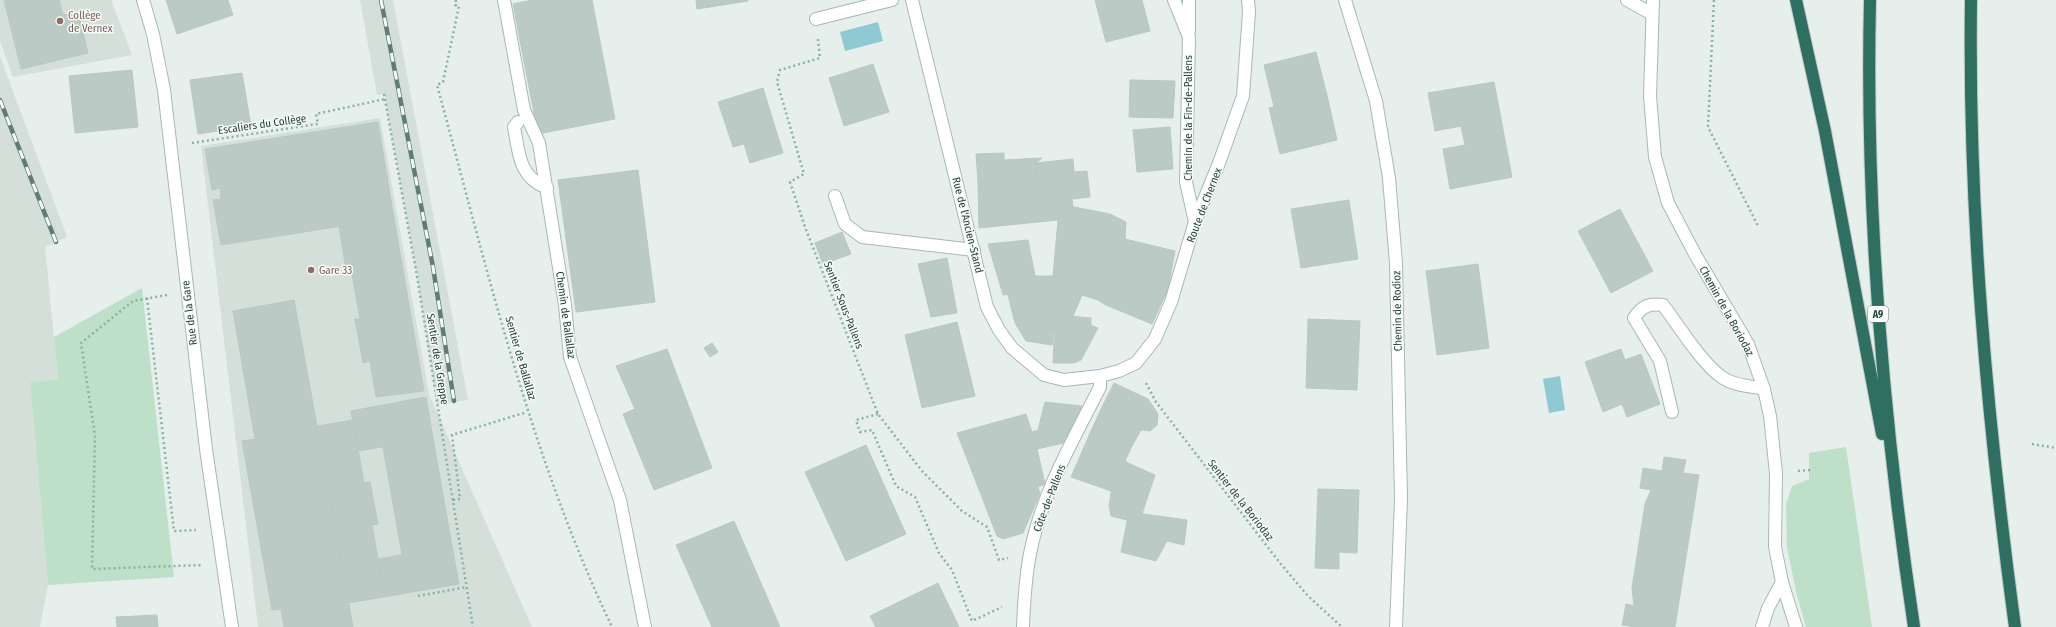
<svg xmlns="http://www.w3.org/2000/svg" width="2056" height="627" viewBox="0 0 2056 627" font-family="'Fira Sans Condensed',sans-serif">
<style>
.built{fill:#d4dfda}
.green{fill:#bfe0c8}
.water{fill:#8ec9d4}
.building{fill:#bbcac4;stroke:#b8c9c2}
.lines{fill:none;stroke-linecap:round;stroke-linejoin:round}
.service-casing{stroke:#a8b8b2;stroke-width:14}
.minor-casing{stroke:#a8b8b2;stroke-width:14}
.tertiary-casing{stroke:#a8b8b2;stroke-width:14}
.motorway-casing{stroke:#c2cac8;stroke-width:14}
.path{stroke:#86b3a5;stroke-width:2.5;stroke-dasharray:2 3;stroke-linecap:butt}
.service{stroke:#fff;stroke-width:12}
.minor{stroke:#fff;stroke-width:12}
.tertiary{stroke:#fff;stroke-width:12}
.motorway{stroke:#2f6f62;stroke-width:12}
.rail-casing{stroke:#5f7d75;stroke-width:4.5}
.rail{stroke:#f7fbf9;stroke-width:3;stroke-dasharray:9;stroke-linecap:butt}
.education-dot{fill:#8d6e63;stroke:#f7fbf9;stroke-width:1.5}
.labels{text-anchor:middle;stroke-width:3;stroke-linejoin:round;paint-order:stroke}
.shield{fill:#f7fbf9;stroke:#637a73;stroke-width:1}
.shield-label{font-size:10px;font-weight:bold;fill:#24423a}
.education-label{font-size:11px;fill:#785e54;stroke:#f7fbf9;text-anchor:start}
.street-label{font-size:11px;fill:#24423a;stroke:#f7fbf9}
</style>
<rect width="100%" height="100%" fill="#e6efeb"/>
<!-- built -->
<path class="built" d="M0,0H111L132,55L13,77L0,41Z
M360,0H393L468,400L437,405L417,276L385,99L384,94L377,95Z
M0,56L67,237L45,247L58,379L30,382L48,585L40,627H0Z
M380,118L429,394L532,627H258L201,146Z"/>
<!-- green -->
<path class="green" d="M142,288L174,577L48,585L30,382L58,379L54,337Z
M1846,447L1872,627H1806L1797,596L1787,548L1786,504L1792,486L1809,479V453Z"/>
<!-- water -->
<path class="water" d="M878,22L883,41L845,51L840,32Z
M1560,376L1565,410L1549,413L1543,379Z"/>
<!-- building -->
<path class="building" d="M4,0H59L63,15L78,12L88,53L21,69Z
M166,0H228L233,15L177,34Z
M532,0H592L615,119L538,134L513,4Z
M696,0H748V1L697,9Z
M1095,0H1142L1150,31L1106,42Z
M1316,52L1327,95L1274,107L1264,65Z
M873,64L889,112L844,126L829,78Z
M132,70L138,127L75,133L69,76Z
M242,73L251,126L198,134L190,80Z
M1130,80L1175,81L1173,118L1129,117Z
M1494,82L1512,177L1450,189L1443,149L1465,145L1461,126L1435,131L1428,93Z
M763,88L783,153L750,163L744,144L733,147L718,102Z
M1327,95L1337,140L1280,154L1269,108Z
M378,122L394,218L221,245L213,200L221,199L220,188L212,190L205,149Z
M1170,127L1173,169L1137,172L1133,130Z
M1004,153V160L1042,158L1036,163L1037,179L978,183L976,154Z
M1073,159L1074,172L1087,171L1090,197L1072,199L1073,208L1064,205L1058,220L979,228L978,183L1037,179L1036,163Z
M638,170L655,302L576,312L558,180Z
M1349,200L1358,259L1301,268L1291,209Z
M1064,205L1110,214L1126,222L1125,239L1106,305L1098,300L1082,295L1084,287L1053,276L1058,220Z
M1620,209L1653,271L1611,293L1578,231Z
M394,218L424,391L376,397L370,361L363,363L355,319H360L351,268L346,269L339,227Z
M842,232L851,254L823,264L815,243Z
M1125,239L1175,251L1168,289L1152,324L1106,305Z
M1028,240L1035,276L1030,277L1031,292L1003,295L988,244Z
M947,258L957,313L931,317L918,264Z
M1478,264L1489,348L1437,355L1426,271Z
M1035,276H1053L1084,287L1082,295L1073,316L1055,315L1052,345L1026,341L1015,323L1008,295L1031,292L1030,277Z
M294,300L317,426L353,627H284L281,609L272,610L242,441L255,439L233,311Z
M1055,315L1091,318V325L1098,328L1081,360L1074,363H1053Z
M1308,319L1360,321L1357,390L1306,388Z
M957,322L975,396L922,408L905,335Z
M712,343L718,352L710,357L704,348Z
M667,349L712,468L654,490L623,414L635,409L616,366Z
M1621,349L1625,360L1641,354L1660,404L1627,417L1622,404L1603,412L1585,362Z
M1114,383L1148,399L1158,414L1157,425L1150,431L1141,430L1144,420L1103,405Z
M426,397L433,438L358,451L351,411Z
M1045,402L1082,406L1063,443L1037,449L1038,430Z
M1103,405L1144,420L1141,430L1132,446L1091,431Z
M1026,414L1032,432L1038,430L1037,449L971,469L957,433Z
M353,420L364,483L370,482L378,524L372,525L383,587L347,594L317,426Z
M1091,431L1132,446L1125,461L1130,464L1122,488L1112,487L1111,491L1071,477Z
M433,438L452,546L402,555L383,447Z
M866,445L906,534L846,561L805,472Z
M1037,449L1045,484L1038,487L1040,494L1023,533L1003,539L997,536L971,469Z
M1664,457L1686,460L1683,473L1699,475L1675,627H1636L1622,625L1626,604L1634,606L1632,588L1645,504L1651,490L1640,488L1643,468L1662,471Z
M1130,464L1155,475L1142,514L1129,512L1127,520L1111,516L1109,506L1112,487L1122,488Z
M1318,489L1359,490L1357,553L1339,552V569L1315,568Z
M1129,512L1187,520L1184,545L1167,541L1156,561L1121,552Z
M734,521L780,627H712L676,545Z
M452,546L459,584L348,603L347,594L383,587L378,559Z
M938,583L959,627H876L870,616Z
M157,615L158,627H117L116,617Z"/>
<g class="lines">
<!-- service casing -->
<g class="service-casing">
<path id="service" d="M504,0L524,110L539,143L565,305L570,357L620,500L645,627
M1174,0L1189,37L1186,182L1195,222
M1627,0L1652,14
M816,19L892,0
M1189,31V0
M518,122L514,127C519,154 519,177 547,188
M835,196L845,224L862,237L974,250
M1672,412L1660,361L1634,318C1642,306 1649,303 1663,305C1679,326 1702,364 1723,378C1735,386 1751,386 1764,389
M1023,627C1024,603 1025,578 1030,554C1041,495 1073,440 1100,387V376
M1762,627L1768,608L1782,582"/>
</g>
<!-- minor casing -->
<g class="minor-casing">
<path id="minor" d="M1345,0L1376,101L1389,178L1396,263L1401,499L1396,627
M1653,0L1650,96L1655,157L1668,203L1696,256L1748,344L1764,389L1770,416L1776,473L1775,547L1782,582L1796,627"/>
</g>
<!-- tertiary casing -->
<g class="tertiary-casing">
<path id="tertiary" d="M143,0L153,34L164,90L206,449L232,627
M912,0L987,307L999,330L1012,348L1044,375L1064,380L1100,376L1119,371L1136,363L1155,339L1171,302L1195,222L1219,163L1243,96L1249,12L1248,0"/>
</g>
<!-- motorway casing -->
<g class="motorway-casing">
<path id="motorway" d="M1796,0L1825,131L1882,434
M1870,0C1865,210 1883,420 1914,627
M1971,0C1968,210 1987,419 2015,627"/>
</g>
<!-- path -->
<path class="path" d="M456,0L455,5L459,6L443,82L437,85C487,268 530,455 612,627
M1714,0L1708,127L1758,226
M818,39L820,58L780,70L777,82L804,174L790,182L805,227L878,414L922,471L962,511L987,527L999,560L1008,558
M384,94L417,276L473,627
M192,143L318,124L316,114L385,99
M167,295L133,301L81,343L95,436L92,569L202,565
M147,298L174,531L196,530
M1146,383L1156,402L1280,563L1308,596L1342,627
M878,414L856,420L860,432L872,430L896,486L915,497L939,553L952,570L972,621L1002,607
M2032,444L2056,448
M1798,471L1811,470
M453,500L460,499L452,435L527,412
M418,596L467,587"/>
<!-- service -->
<use href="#service" class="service"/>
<!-- minor -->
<use href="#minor" class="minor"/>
<!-- tertiary -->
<use href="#tertiary" class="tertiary"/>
<!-- motorway -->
<use href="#motorway" class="motorway"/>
<!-- rail casing -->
<g class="rail-casing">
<path id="rail" d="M381,0L433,267L454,401
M0,100L56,242"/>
</g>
<!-- rail -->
<use href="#rail" class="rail"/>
</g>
<!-- markers -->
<g class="education-dot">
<circle cx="60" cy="21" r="4"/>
<circle cx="311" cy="270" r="4"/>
</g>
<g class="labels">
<!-- shield labels -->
<rect class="shield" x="1868" y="306" width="20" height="16" rx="3"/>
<g class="shield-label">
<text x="1878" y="318">A9</text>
</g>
<!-- education labels -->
<g class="education-label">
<text x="68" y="19">Collège<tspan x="68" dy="13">de Vernex</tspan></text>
<text x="319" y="274">Gare 33</text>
</g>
<!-- street labels -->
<g class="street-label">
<text transform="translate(1188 118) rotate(-90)" y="4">Chemin de la Fin-de-Pallens</text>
<text transform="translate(262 124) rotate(-8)" y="4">Escaliers du Collège</text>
<text transform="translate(1204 205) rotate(-69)" y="4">Route de Chernex</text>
<text transform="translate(968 225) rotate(76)" y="4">Rue de l'Ancien-Stand</text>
<text transform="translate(844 305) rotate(69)" y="4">Sentier Sous-Pallens</text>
<text transform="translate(1397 311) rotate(-91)" y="4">Chemin de Rodioz</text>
<text transform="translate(1727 311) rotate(61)" y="4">Chemin de la Boriodaz</text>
<text transform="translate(189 313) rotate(-97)" y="4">Rue de la Gare</text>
<text transform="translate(566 315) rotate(82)" y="4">Chemin de Ballallaz</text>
<text transform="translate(521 358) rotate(74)" y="4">Sentier de Ballallaz</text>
<text transform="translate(438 359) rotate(81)" y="4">Sentier de la Greppe</text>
<text transform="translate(1049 498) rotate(-69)" y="4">Côte-de-Pallens</text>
<text transform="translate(1241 500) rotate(52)" y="4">Sentier de la Boriodaz</text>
</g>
</g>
</svg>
